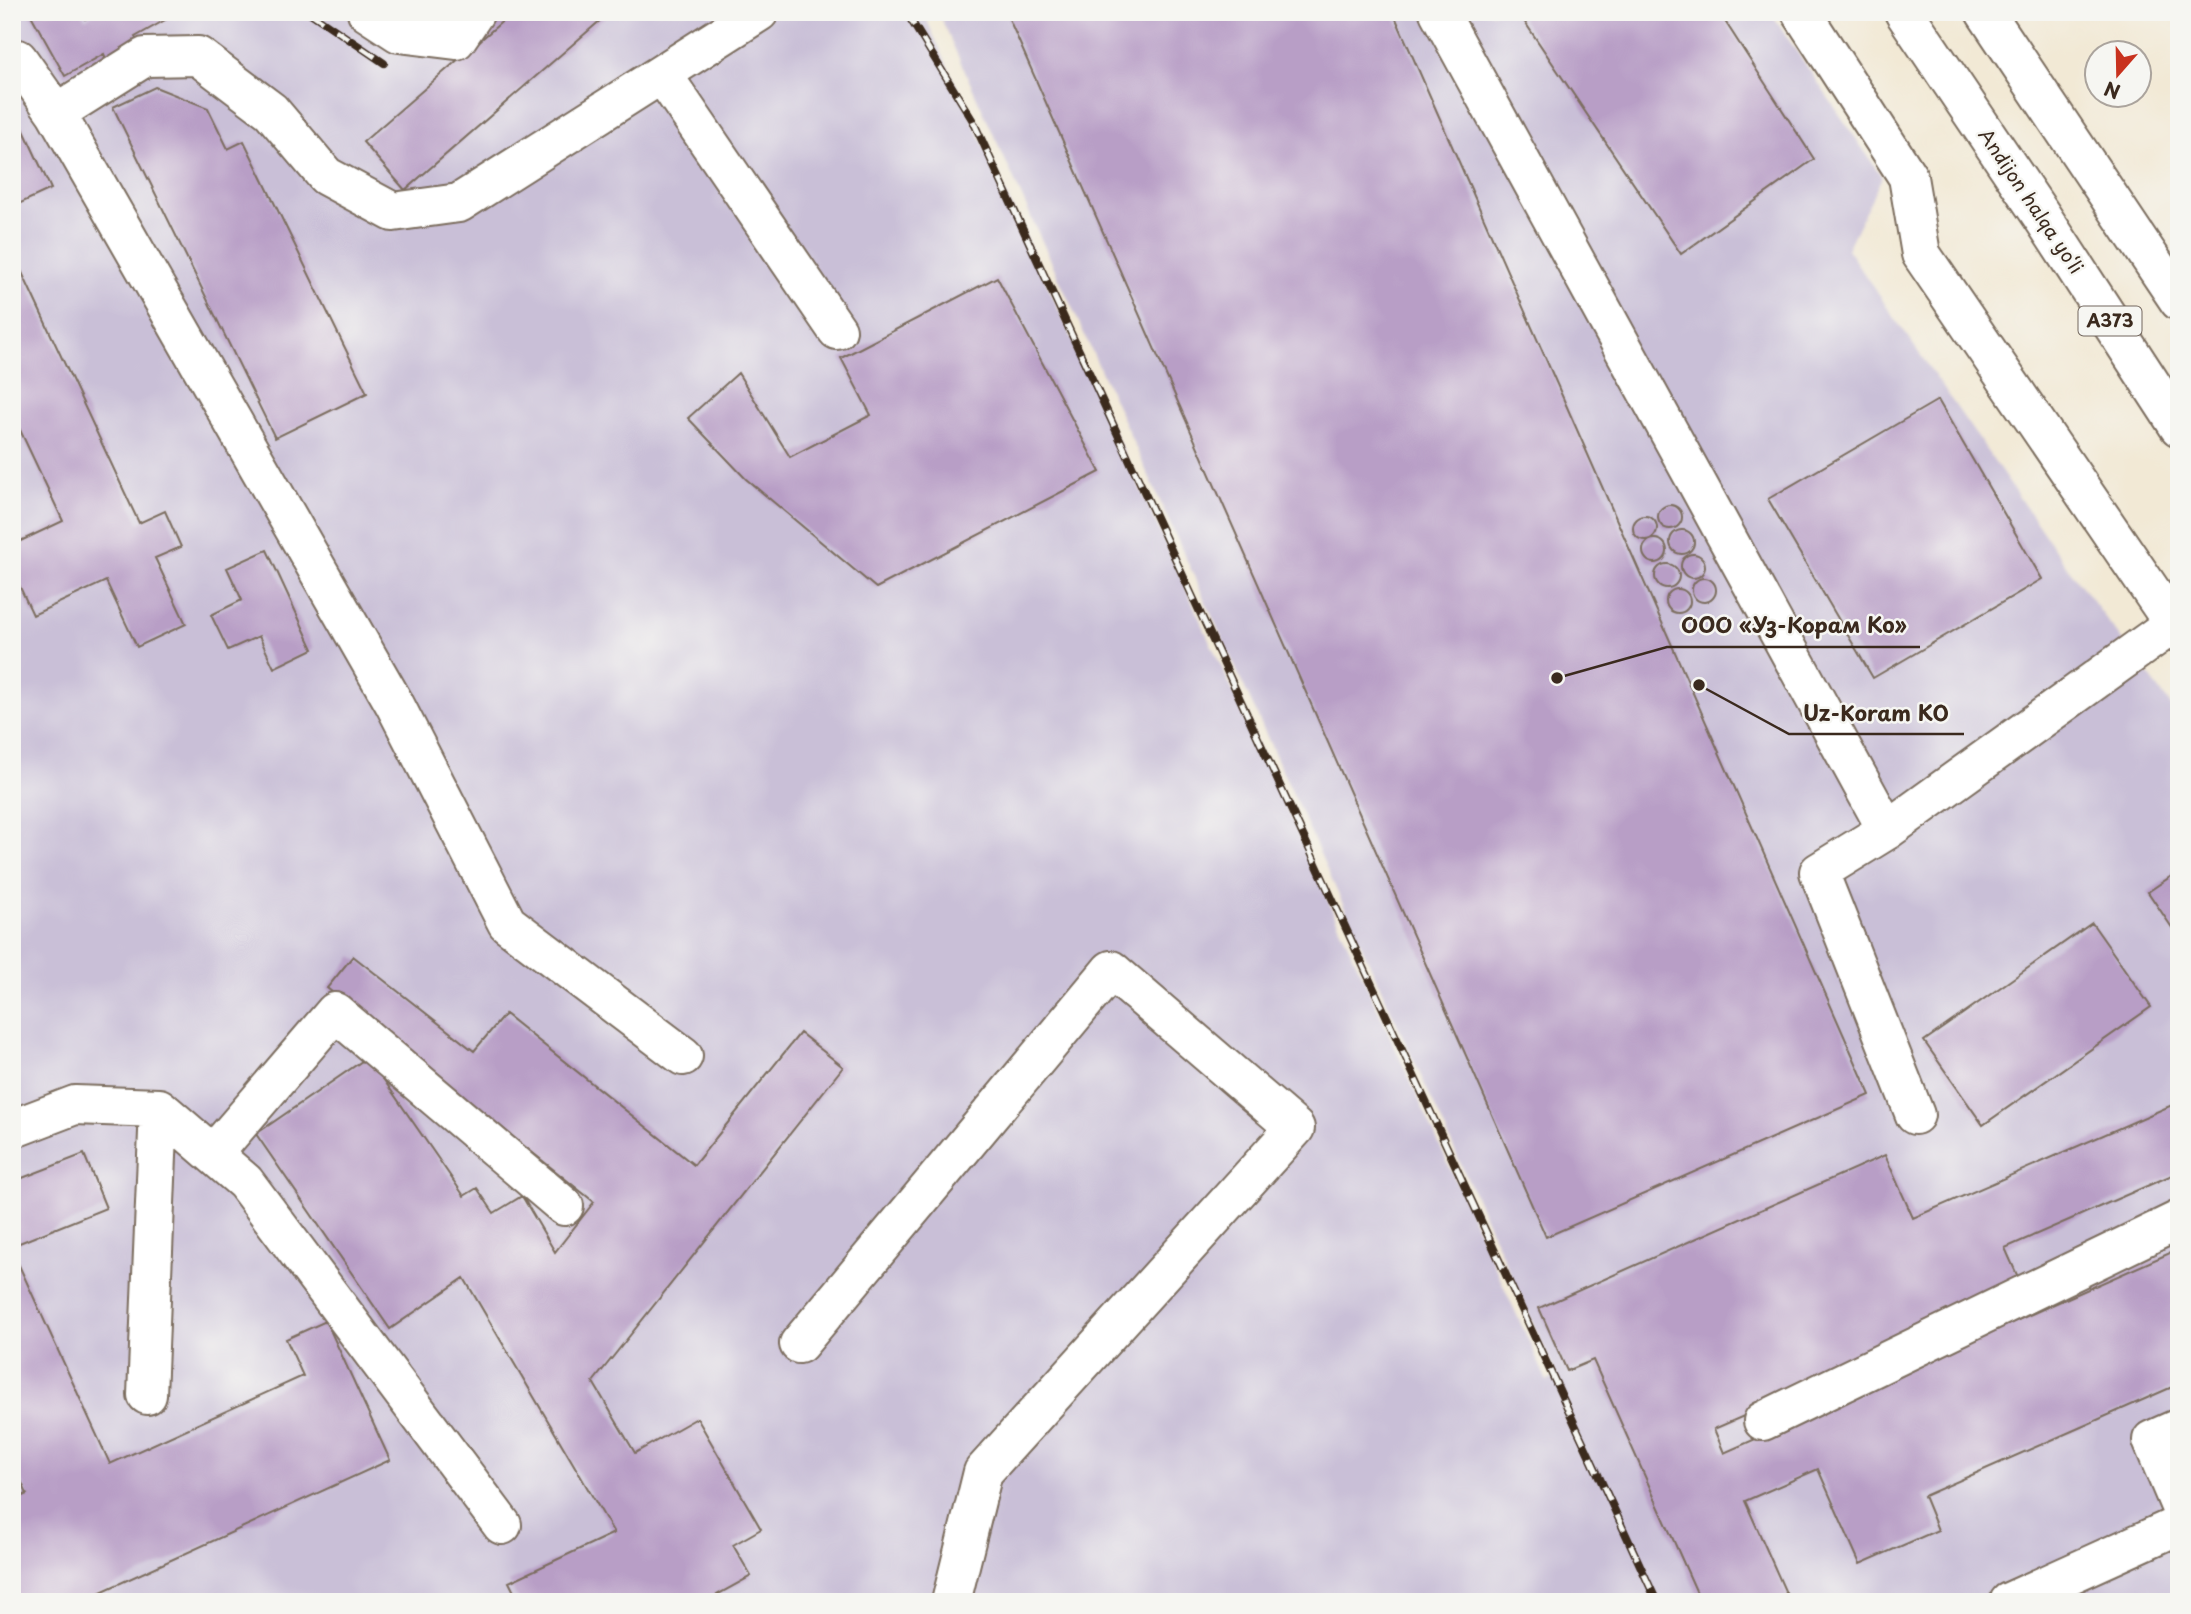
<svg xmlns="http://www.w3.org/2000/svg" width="2191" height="1614" viewBox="0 0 2191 1614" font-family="'Playpen Sans',sans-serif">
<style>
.industrial{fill:#c9bfd7}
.building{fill:#b89ec6}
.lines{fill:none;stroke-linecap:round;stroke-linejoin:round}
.minor-casing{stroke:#7b6d5e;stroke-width:42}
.highway-casing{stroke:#7b6d5e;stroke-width:42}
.minor{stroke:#fff;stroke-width:38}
.highway{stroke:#fff;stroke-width:38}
.rail-casing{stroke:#3b2a1e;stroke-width:8}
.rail{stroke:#f6f6f2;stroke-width:5;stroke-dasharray:16;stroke-linecap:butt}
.labels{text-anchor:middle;stroke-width:5;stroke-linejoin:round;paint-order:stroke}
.shield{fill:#f6f6f2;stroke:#73675e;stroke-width:2}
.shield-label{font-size:18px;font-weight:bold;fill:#3b2a1e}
.street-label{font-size:19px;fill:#3b2a1e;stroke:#f6f6f2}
.leader{fill:none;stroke:#3b2a1e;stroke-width:2.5}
.callout-dot{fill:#3b2a1e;stroke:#f6f6f2;stroke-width:2.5}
.callout-label{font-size:21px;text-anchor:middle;font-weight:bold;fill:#3b2a1e;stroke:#f6f6f2;stroke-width:5;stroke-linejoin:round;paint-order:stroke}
</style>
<rect width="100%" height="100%" fill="#f6f6f2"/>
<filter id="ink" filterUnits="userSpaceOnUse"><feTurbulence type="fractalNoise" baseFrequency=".0143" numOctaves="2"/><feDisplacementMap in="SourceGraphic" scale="14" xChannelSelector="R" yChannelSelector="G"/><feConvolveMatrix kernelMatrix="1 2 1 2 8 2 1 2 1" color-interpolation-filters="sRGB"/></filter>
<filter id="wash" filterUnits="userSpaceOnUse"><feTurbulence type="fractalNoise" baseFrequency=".00686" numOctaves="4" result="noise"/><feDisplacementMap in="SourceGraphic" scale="28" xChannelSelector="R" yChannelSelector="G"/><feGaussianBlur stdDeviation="1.57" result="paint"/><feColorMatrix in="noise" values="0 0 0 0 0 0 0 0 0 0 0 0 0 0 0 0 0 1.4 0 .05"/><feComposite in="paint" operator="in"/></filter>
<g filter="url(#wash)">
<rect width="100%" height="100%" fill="#f2e9d5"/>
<!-- industrial -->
<path class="industrial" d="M12,12H923L1547,1381L1557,1376L938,12H1770L1882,177L1847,249L2065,564L2179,716V1602H12Z"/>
<g id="blocks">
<!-- building -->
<path class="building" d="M26,12H81L85,19L98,12H170L174,15L135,37L139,43L107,61L104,54L65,76L31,15Z
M513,12H610L405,190L363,142Z
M1006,12H1393L1870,1095L1546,1237Z
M1518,12H1719L1814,159L1681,254Z
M155,87L208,108L228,149L244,141L367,393L275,438L113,107Z
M21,124L51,189L12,207V128Z
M18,264L139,523L165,511L181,547L155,558L186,624L137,647L106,581L33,615L12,570V545L63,521L12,413V266Z
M997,277L1100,472L876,588L746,479L688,418L738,373L790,457L871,415L841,358Z
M1938,400L2042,579L1873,678L1768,499Z
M1658 517a12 12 0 1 1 24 0a12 12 0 1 1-24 0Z
M1633 528a12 12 0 1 1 24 0a12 12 0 1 1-24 0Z
M1670 542a12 12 0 1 1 24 0a12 12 0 1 1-24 0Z
M1643 551a12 12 0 1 1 24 0a12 12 0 1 1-24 0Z
M267,550L313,649L274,668L259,636L228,650L211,615L242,600L227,568Z
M1681 566a12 12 0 1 1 24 0a12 12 0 1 1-24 0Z
M1655 576a12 12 0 1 1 24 0a12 12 0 1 1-24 0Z
M1692 590a12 12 0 1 1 24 0a12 12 0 1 1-24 0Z
M1666 601a12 12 0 1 1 24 0a12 12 0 1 1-24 0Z
M2179,871V938L2148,892Z
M2092,923L2151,1007L1983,1125L1924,1041Z
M353,956L474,1051L505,1014L694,1165L800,1033L843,1067L593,1382L635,1453L697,1418L761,1529L733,1545L751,1576L717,1595L721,1602H519L509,1582L614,1533L464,1278L390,1329L256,1134L368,1057L464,1196L477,1188L494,1213L522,1196L555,1252L594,1202L327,988Z
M2179,1102V1172L2005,1248L2025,1293L1714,1429L1724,1453L1875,1386L1873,1384L2179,1249V1384L1924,1496L1938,1530L1860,1564L1818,1469L1745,1501L1790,1602H1701L1593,1360L1567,1371L1539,1308L1885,1155L1913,1218Z
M84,1154L106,1208L12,1246V1182Z
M17,1261L110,1464L303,1376L286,1339L326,1321L390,1460L79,1602H12V1501L27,1494L12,1461V1429L15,1427L12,1420V1263Z"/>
</g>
</g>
<g filter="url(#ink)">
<use href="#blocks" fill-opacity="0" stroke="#7b6d5e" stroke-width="2"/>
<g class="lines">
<!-- minor casing -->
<g class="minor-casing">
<path id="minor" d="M367,12L399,33L456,40L475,12
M1439,12L1887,830
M1801,12L1908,177L1921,254L2179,632
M12,62L18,59L56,113L394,703L507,923L683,1056
M662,74L837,330
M56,113L145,57L198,56L271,111L326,176L393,212L459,203L759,12
M1915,1115L1819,872L1887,830L2173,624
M12,1129L75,1105L159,1108L245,1182L502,1525
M213,1154L335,1012L564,1206
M799,1344L1111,970L1295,1128L983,1472L951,1602
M147,1395L159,1108
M1763,1421L2179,1220
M2179,1428L2152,1440L2179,1504
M2009,1602L2179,1525"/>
</g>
<!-- highway casing -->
<g class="highway-casing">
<path id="highway" d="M1904,12L2041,215L2179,427
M1985,12L2179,301"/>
</g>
<!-- minor -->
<use href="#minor" class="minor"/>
<!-- highway -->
<use href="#highway" class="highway"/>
<!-- rail casing -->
<g class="rail-casing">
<path id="rail" d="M309,12L384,63
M906,12L973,121L1657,1602"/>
</g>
<!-- rail -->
<use href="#rail" class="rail"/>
</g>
</g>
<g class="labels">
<!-- shield labels -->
<rect class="shield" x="2078.5" y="306.5" width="63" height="29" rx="5"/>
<g class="shield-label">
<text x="2110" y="327">A373</text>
</g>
<!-- street labels -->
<g class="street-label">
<text transform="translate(2031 201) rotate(56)" y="7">Andijon halqa yo‘li</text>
</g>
</g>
<!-- callouts -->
<path class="leader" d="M1557 678L1667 647H1920M1699 685L1789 734H1964"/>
<g class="callout-dot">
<circle cx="1557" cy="678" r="7"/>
<circle cx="1699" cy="685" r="7"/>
</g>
<g class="callout-label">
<text x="1794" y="633">ООО «Уз-Корам Ко»</text>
<text x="1876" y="721">Uz-Koram KO</text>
</g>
<!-- margin -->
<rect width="2191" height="1614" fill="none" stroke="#f6f6f2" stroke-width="42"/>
<!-- north arrow -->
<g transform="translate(2118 74) rotate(200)"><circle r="33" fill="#f6f6f2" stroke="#aba49d" stroke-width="2"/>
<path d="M0-5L12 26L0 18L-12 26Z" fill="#c8321e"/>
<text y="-10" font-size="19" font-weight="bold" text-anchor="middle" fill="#3b2a1e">N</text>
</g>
</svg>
